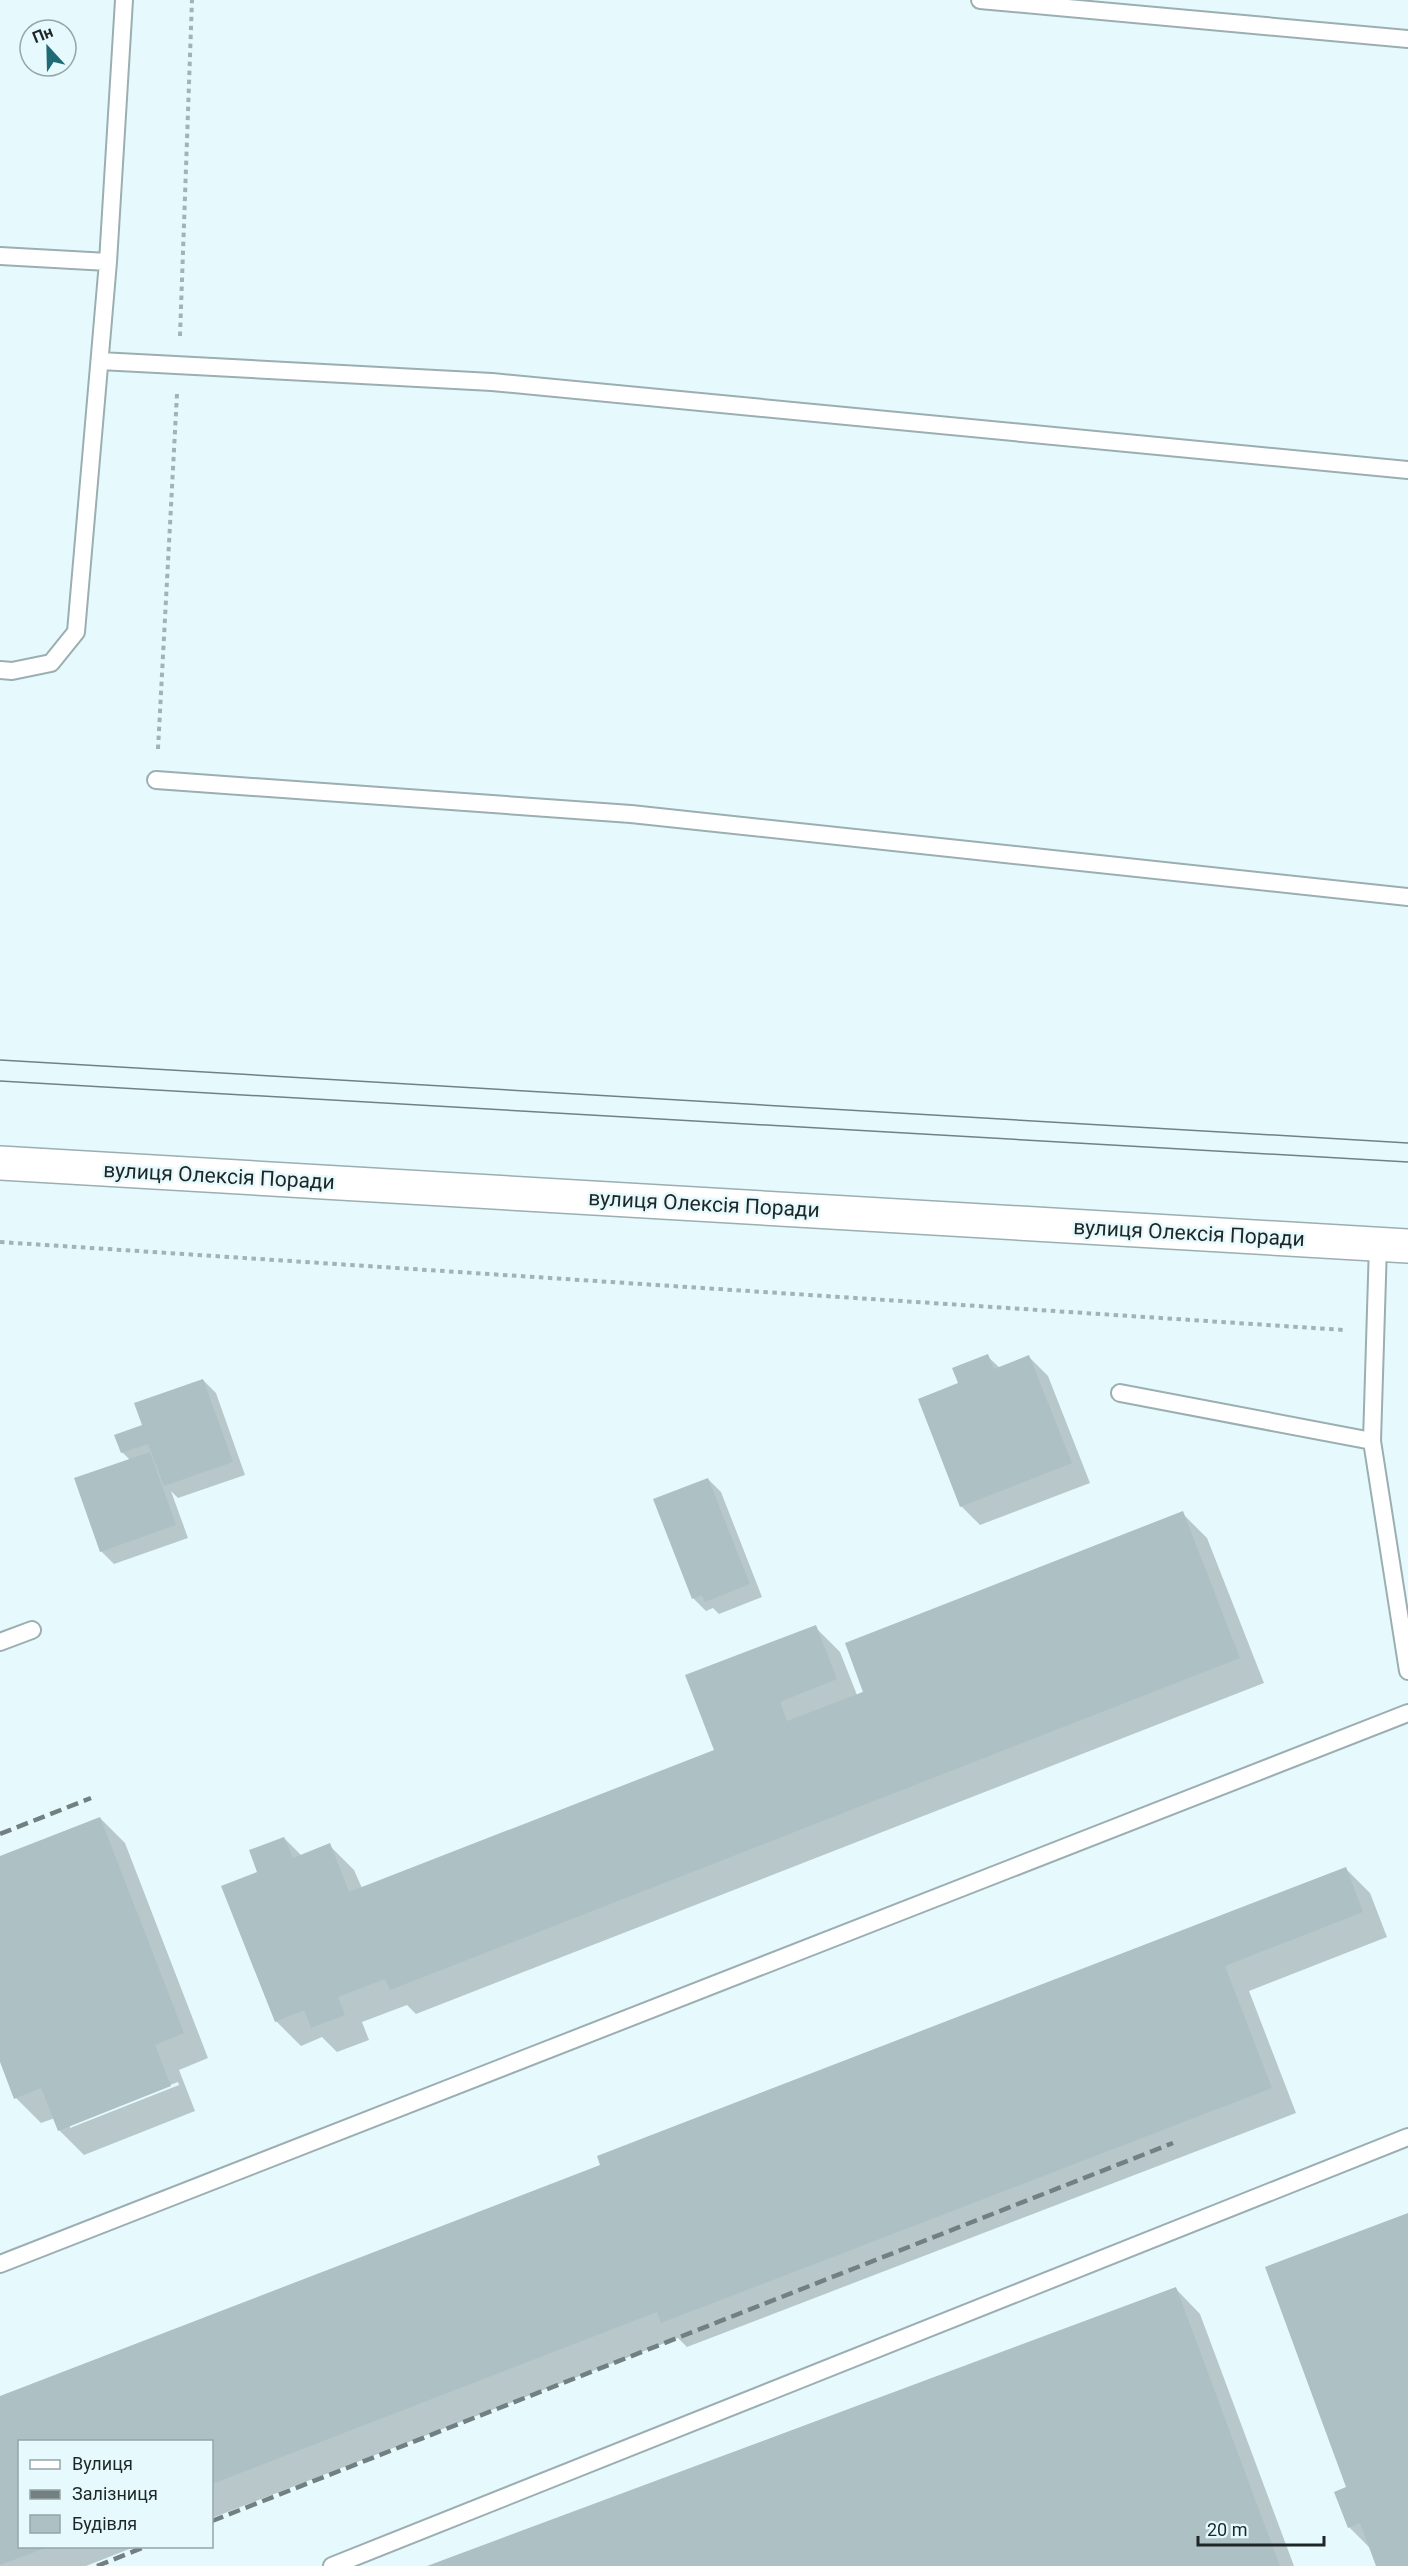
<svg xmlns="http://www.w3.org/2000/svg" width="1408" height="2566" viewBox="0 0 1408 2566" font-family="Roboto,sans-serif">
<style>
.shadow{fill:#0003;fill-rule:evenodd}
.building{fill:#adc0c3}
.lines{fill:none;stroke-linecap:round;stroke-linejoin:round}
.lane-casing{stroke:#9baeb1;stroke-width:20}
.secondary-casing{stroke:#9baeb1;stroke-width:36}
.path{stroke:#a3b3b5;stroke-width:4;stroke-dasharray:4.5 4.5;stroke-linecap:butt}
.lane{stroke:#fff;stroke-width:16}
.secondary{stroke:#fff;stroke-width:33}
.tram{stroke:#738082;stroke-width:1.5}
.rail{stroke:#738082;stroke-width:4.5;stroke-dasharray:12 6;stroke-linecap:butt}
.labels{text-anchor:middle;stroke-width:5;stroke-linejoin:round;paint-order:stroke}
.street-label{font-size:21px;fill:#1e2627;stroke:#e6fafd}
</style>
<rect width="100%" height="100%" fill="#e6fafd"/>
<!-- shadow -->
<path class="shadow" d="M987,1356L1000,1368L1029,1357L1048,1376L1090,1483L980,1525L961,1506L960,1384Z
M203,1380L216,1393L245,1475L178,1498L171,1491L188,1538L114,1564L101,1551L130,1460L122,1452L144,1426Z
M708,1479L721,1492L762,1597L719,1614L713,1608L706,1611L693,1598Z
M1182,1513L1207,1538L1264,1683L416,2014L407,2005L362,2022L369,2040L337,2052L322,2037L301,2046L276,2021L259,1872L284,1838L302,1856L329,1845L354,1870L362,1888L716,1751L815,1627L840,1652L857,1695Z
M100,1818L125,1843L208,2058L179,2070L195,2111L84,2155L59,2130L55,2118L41,2123L16,2098L0,2058V1857ZM178,2082L179,2085L70,2128V2124Z
M1345,1868L1370,1893L1387,1937L1249,1991L1296,2113L687,2347L678,2338L212,2518V2442H20V2546H137L86,2566H0V2397L602,2166Z
M1408,2214V2566H1378L1371,2549L1349,2527L1348,2488Z
M1176,2289L1200,2314L1294,2566H430Z"/>
<!-- building -->
<path class="building" d="M988,1354L994,1369L1029,1355L1072,1463L960,1507L918,1399L958,1383L952,1368Z
M203,1379L233,1462L164,1486L148,1444L121,1453L114,1435L142,1425L134,1403Z
M150,1452L176,1525L100,1552L74,1478Z
M708,1478L750,1584L705,1602L702,1595L692,1599L653,1499Z
M1183,1511L1240,1658L390,1990L385,1979L338,1997L345,2015L311,2028L304,2010L275,2022L221,1886L257,1872L249,1850L284,1837L293,1858L330,1843L349,1892L714,1750L685,1675L816,1625L837,1679L780,1702L787,1721L863,1692L845,1643Z
M100,1817L184,2033L155,2045L171,2086L58,2131L41,2088L14,2099L0,2062V1856Z
M1346,1867L1363,1912L1225,1966L1272,2088L661,2323L657,2312L212,2484V2442H20V2546L48,2547L0,2565V2396L600,2165L597,2156Z
M1408,2213V2566H1376L1360,2523L1348,2528L1334,2492L1346,2487L1265,2267Z
M1176,2287L1280,2566H427Z"/>
<g class="lines">
<!-- lane casing -->
<g class="lane-casing">
<path id="lane" d="M980,0L1408,39
M0,256L108,262
M100,361L492,382L1408,470
M0,670L12,671L51,663L76,632L108,262L124,0
M156,780L631,814L1408,897
M1378,1245L1372,1441L1408,1671
M1120,1393L1372,1441
M0,1642L32,1630
M0,2264L1408,1713
M332,2566L1408,2137"/>
</g>
<!-- secondary casing -->
<g class="secondary-casing">
<path id="secondary" d="M0,1163L1408,1246"/>
</g>
<!-- path -->
<path class="path" d="M180,336L192,0
M158,749L177,394
M0,1242L1344,1330"/>
<!-- lane -->
<use href="#lane" class="lane"/>
<!-- secondary -->
<use href="#secondary" class="secondary"/>
<!-- tram -->
<path class="tram" d="M0,1060L1408,1143
M0,1081L1408,1162"/>
<!-- rail -->
<path class="rail" d="M0,1834L91,1798
M212,2521L1173,2143
M97,2566L147,2546"/>
</g>
<g class="labels">
<!-- street labels -->
<g class="street-label">
<text transform="translate(219 1176) rotate(3)" y="7">вулиця Олексія Поради</text>
<text transform="translate(704 1204) rotate(3)" y="7">вулиця Олексія Поради</text>
<text transform="translate(1189 1233) rotate(3)" y="7">вулиця Олексія Поради</text>
</g>
</g>
<!-- legend -->
<rect x="18" y="2440" width="195" height="108" fill="#e6fafd" stroke="#96a5a7" stroke-width="1.5"/>
<rect x="30" y="2460" width="30" height="9" fill="#ffffff" stroke="#96a5a7" stroke-width="1.5"/>
<text x="72" y="2470" font-size="18" fill="#1e2627">Вулиця</text>
<rect x="30" y="2490" width="30" height="9" fill="#738082" stroke="#96a5a7" stroke-width="1.5"/>
<text x="72" y="2500" font-size="18" fill="#1e2627">Залізниця</text>
<rect x="30" y="2515" width="30" height="18" fill="#adc0c3" stroke="#96a5a7" stroke-width="1.5"/>
<text x="72" y="2530" font-size="18" fill="#1e2627">Будівля</text>
<!-- north arrow -->
<g transform="translate(48 48) rotate(338)"><circle r="28" fill="#e6fafd" stroke="#96a5a7" stroke-width="1.5"/>
<path d="M0-4.5L10 22L0 15L-10 22Z" fill="#206a74"/>
<text y="-9" font-size="16" font-weight="bold" text-anchor="middle" fill="#1e2627">Пн</text>
</g>
<!-- scale -->
<path d="M1198 2536v9h126v-9" fill="none" stroke="#1e2627" stroke-width="3"/>
<text x="1207" y="2536" font-size="18" fill="#1e2627" stroke="#e6fafd" stroke-width="4.5" paint-order="stroke">20 m</text>
</svg>
